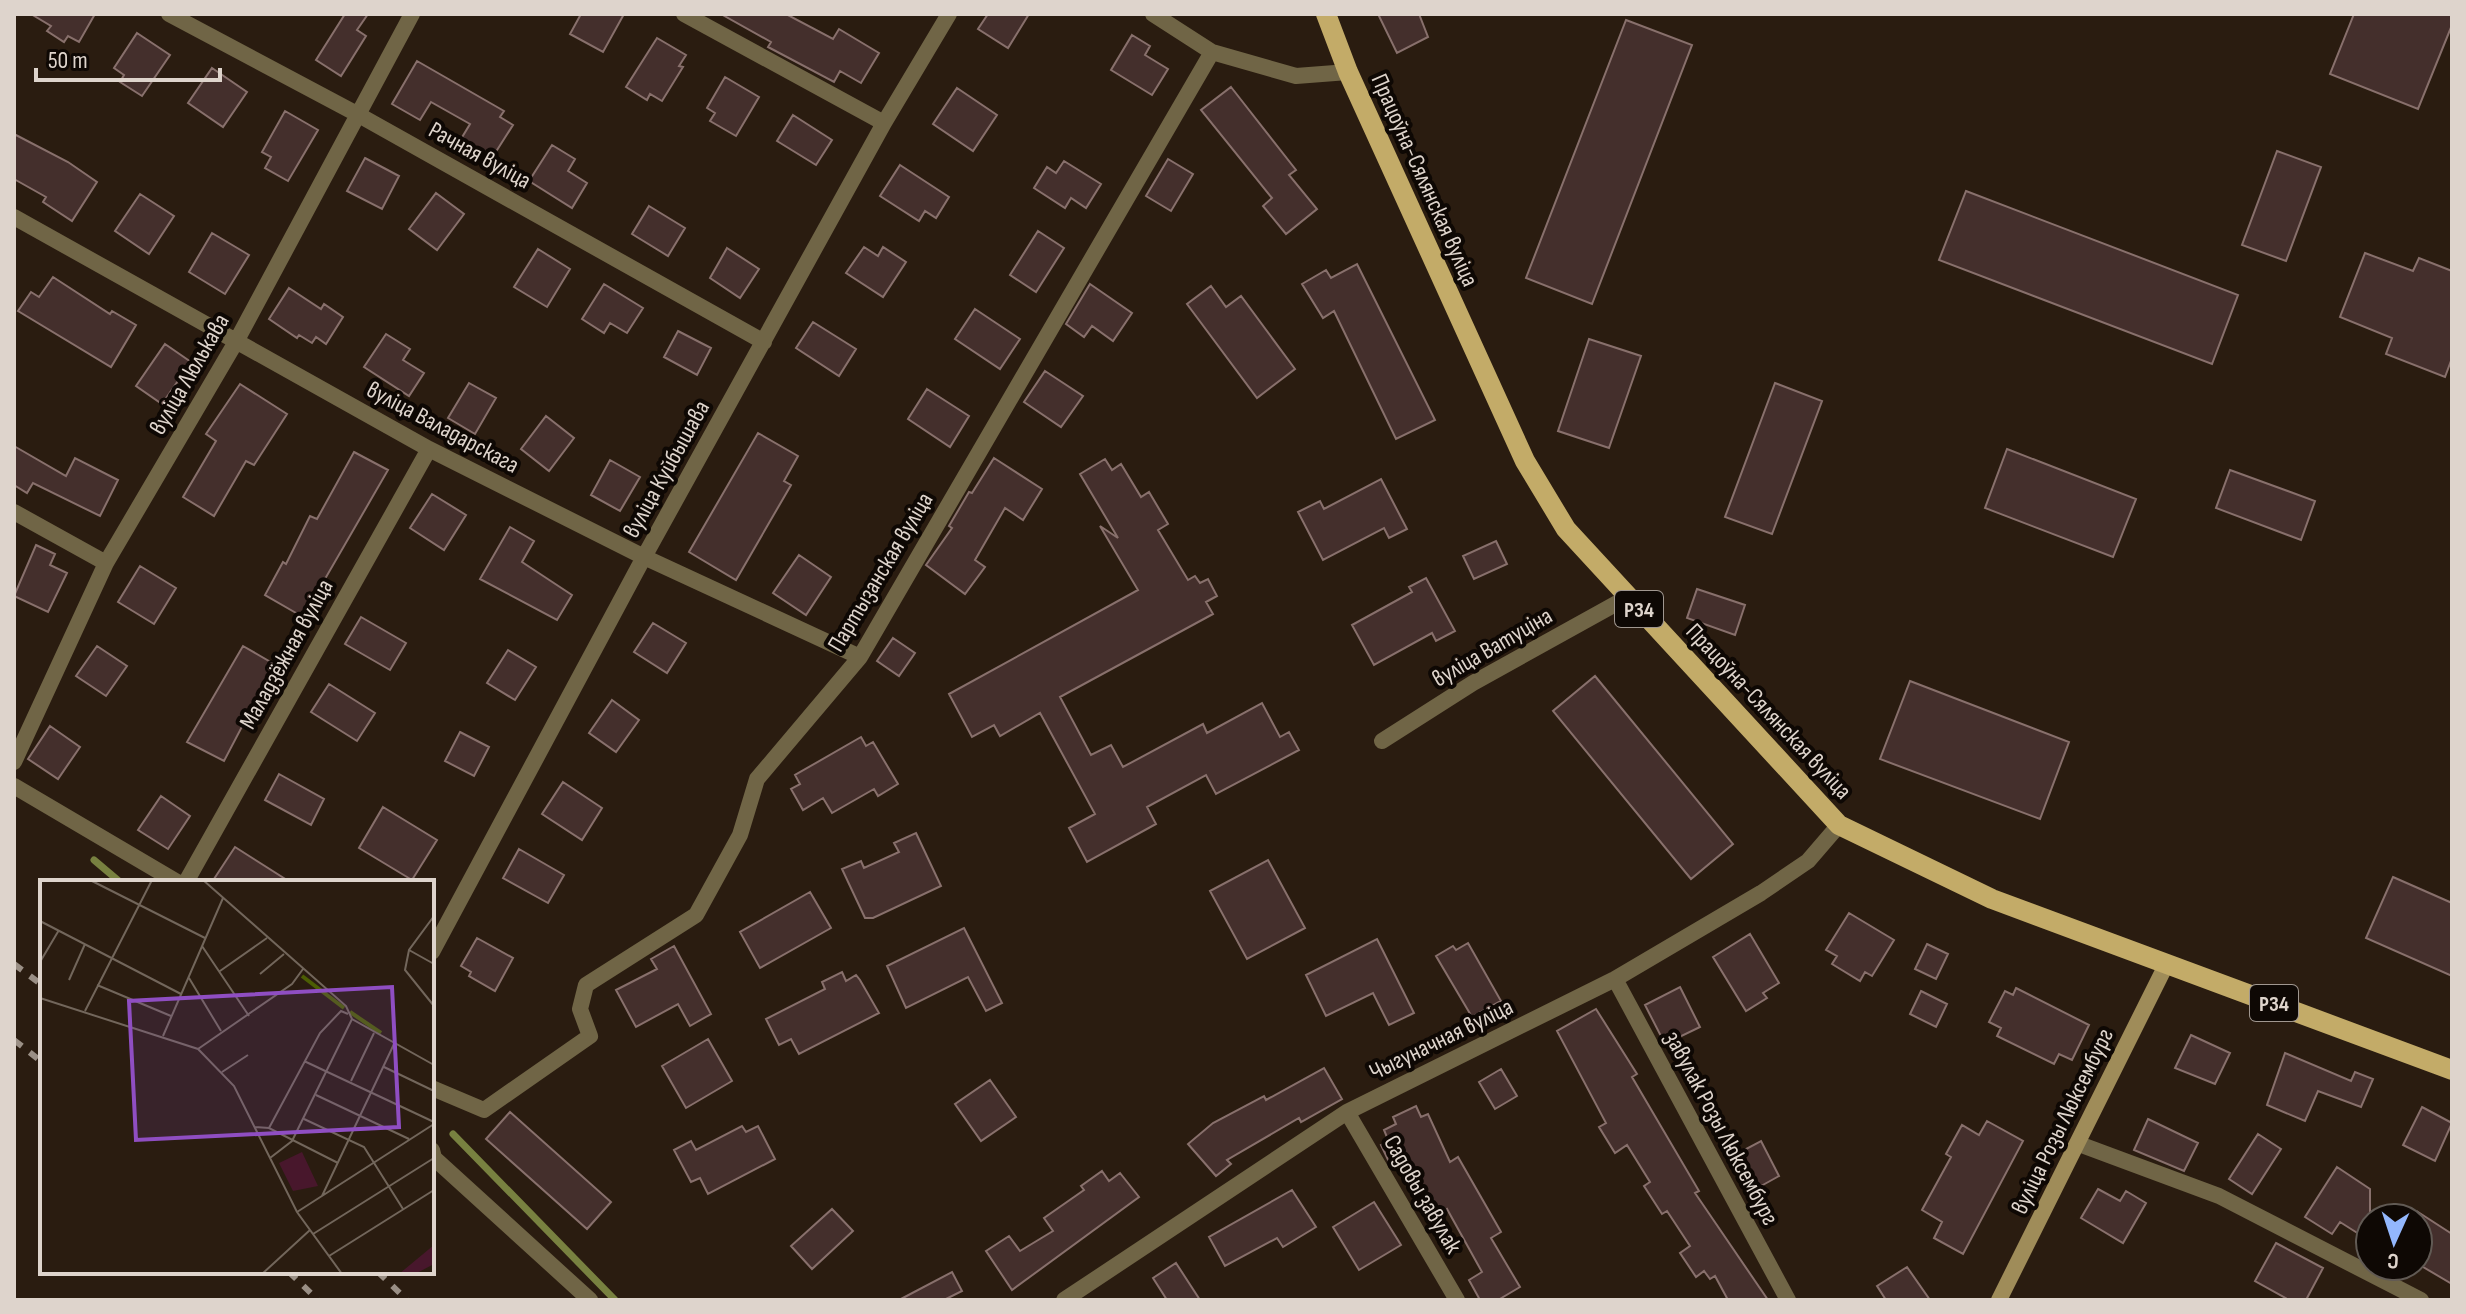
<svg xmlns="http://www.w3.org/2000/svg" width="2466" height="1314" viewBox="0 0 2466 1314" font-family="'Sofia Sans Condensed',sans-serif">
<style>
.lines{fill:none;stroke-linecap:round;stroke-linejoin:round}
.stream{stroke:#788140;stroke-width:7}
.building{fill:#442f2c;stroke:#88706c;stroke-width:2}
.street{stroke:#706546;stroke-width:16}
.secondary{stroke:#9f8c59;stroke-width:16}
.primary{stroke:#c3ab68;stroke-width:20}
.rail{stroke:#9a8f85;stroke-width:6;stroke-dasharray:10 10;stroke-linecap:butt}
.labels{text-anchor:middle;stroke-width:8;stroke-linejoin:round;paint-order:stroke}
.shield{fill:#0e0804;stroke:#a09790;stroke-width:2}
.shield-label{font-size:22px;font-weight:bold;fill:#ded4cc}
.street-label{font-size:24px;fill:#ded4cc;stroke:#0e0804}
.inset-river{fill:none;stroke:#4c5e04;stroke-width:4}
.inset-road{fill:none;stroke:#72665b;stroke-width:2}
.view{fill:#8f4ec2;fill-opacity:0.15;stroke:#8f4ec2;stroke-width:4}
.inset-edge{fill:none;stroke:#ded4cc;stroke-width:4}
</style>
<rect width="100%" height="100%" fill="#2a1c10"/>
<g class="lines">
<!-- stream -->
<path class="stream" d="M94,860L120,882
M453,1134L615,1300"/>
</g>
<!-- building -->
<path class="building" d="M31,14H95L79,42L68,36L64,42L47,31L51,26Z
M345,14H368L357,30L366,36L341,76L316,60Z
M581,14H624L603,52L570,34Z
M721,14H786L833,39L839,29L879,53L861,83L840,71L834,82L768,47L771,42Z
M988,14H1029L1008,48L978,29Z
M1378,14H1419L1428,37L1397,53Z
M2354,14H2452V25L2418,109L2330,74Z
M1626,20L1692,45L1592,304L1526,278Z
M137,33L170,55L142,96L120,82L124,75L114,68Z
M1132,35L1150,46L1145,55L1168,69L1152,95L1111,70Z
M657,38L686,55L679,66L683,67L662,101L650,94L647,100L626,87Z
M417,61L504,111L500,117L513,125L492,158L461,139L470,124L431,102L420,120L392,104Z
M212,68L247,92L223,127L188,103Z
M725,77L759,97L736,136L710,121L715,113L707,108Z
M1231,87L1296,170L1289,175L1317,209L1286,234L1263,206L1272,198L1201,110Z
M957,88L997,115L973,151L933,124Z
M285,111L318,130L288,181L265,168L271,157L262,152Z
M793,115L832,140L816,165L777,141Z
M14,134L68,162L97,182L72,221L43,202L46,197L14,179Z
M552,145L575,159L568,171L587,183L572,208L529,181Z
M2277,151L2321,167L2286,261L2242,245Z
M365,158L399,176L382,209L347,191Z
M1168,159L1193,174L1171,211L1146,196Z
M1064,161L1101,184L1086,208L1071,198L1065,208L1034,188L1047,167L1056,173Z
M900,165L949,197L936,218L925,211L919,221L880,196Z
M1966,191L2238,295L2212,364L1939,260Z
M436,193L464,214L437,250L409,229Z
M140,194L174,216L149,254L115,231Z
M649,206L685,228L668,256L632,234Z
M1038,231L1064,248L1036,292L1010,275Z
M212,233L249,255L225,294L189,272Z
M864,247L878,256L883,247L906,262L883,297L846,273Z
M727,248L759,269L740,298L710,278Z
M538,249L570,269L547,307L514,287Z
M2365,253L2413,271L2419,258L2452,271V358L2445,377L2386,354L2392,338L2340,317Z
M1357,264L1435,420L1396,439L1334,311L1323,318L1302,284L1326,270L1331,278Z
M53,277L110,314L112,311L136,325L111,367L18,311L31,292L39,297Z
M604,284L643,308L627,333L610,323L604,333L582,319Z
M1090,284L1132,313L1113,341L1092,326L1084,337L1066,324Z
M1211,286L1226,307L1241,296L1295,369L1257,398L1187,304Z
M289,288L321,309L324,304L343,317L326,344L316,337L312,343L299,335L297,338L269,319Z
M975,309L1020,339L1000,369L955,339Z
M813,322L856,349L839,376L796,348Z
M678,331L711,348L697,375L664,357Z
M386,334L410,349L403,360L424,373L409,396L364,367Z
M1589,339L1641,356L1609,448L1558,431Z
M165,344L191,362L162,404L136,386Z
M1045,371L1083,396L1061,427L1024,402Z
M469,383L496,398L475,434L448,418Z
M1775,383L1822,401L1772,534L1725,517Z
M240,384L287,414L254,465L246,461L214,516L183,497L216,441L206,434Z
M927,389L969,416L950,447L908,419Z
M546,416L574,438L549,471L521,449Z
M758,433L798,456L784,481L791,485L736,580L689,552Z
M14,446L66,476L75,458L118,480L100,516L33,483L27,493L14,485Z
M2007,449L2136,499L2113,557L1985,508Z
M354,452L388,470L303,617L265,595L283,562L286,564L310,516L317,519Z
M994,458L1042,489L1023,520L1005,508L975,560L985,567L965,594L926,565L952,528L949,526L969,492L972,493Z
M1105,459L1112,470L1121,464L1141,497L1149,492L1168,524L1158,530L1188,580L1195,576L1200,583L1208,579L1217,596L1206,602L1213,614L1060,697L1091,755L1111,745L1123,767L1203,724L1207,733L1262,703L1280,737L1289,732L1299,750L1216,794L1206,775L1147,807L1156,824L1087,862L1069,828L1095,814L1040,713L1000,736L994,725L972,737L949,694L1138,590L1100,526L1118,538L1080,474Z
M610,460L640,477L620,511L591,495Z
M2230,470L2315,501L2301,540L2216,508Z
M1381,479L1407,529L1389,538L1384,528L1323,560L1298,512L1320,501L1324,509Z
M432,494L466,515L444,550L410,528Z
M510,527L534,541L522,562L572,595L557,620L480,579Z
M1496,541L1507,564L1474,579L1463,556Z
M36,545L55,554L50,565L67,573L48,612L14,596Z
M799,555L831,577L806,615L773,593Z
M140,566L176,588L154,624L118,602Z
M1426,578L1455,631L1436,641L1432,633L1374,665L1352,625L1412,592L1409,587Z
M1697,589L1745,605L1735,635L1687,618Z
M361,617L406,643L390,670L345,644Z
M653,623L686,643L667,673L634,652Z
M893,638L915,653L899,676L877,661Z
M97,646L127,666L106,696L76,676Z
M243,646L281,668L262,701L257,698L224,761L187,742Z
M508,650L536,667L515,700L487,683Z
M1595,676L1733,844L1691,879L1553,711Z
M1910,681L2069,742L2040,819L1880,759Z
M329,684L375,713L357,741L311,712Z
M612,700L639,720L616,752L589,733Z
M50,726L80,747L58,779L28,759Z
M460,732L489,747L474,776L445,761Z
M861,737L866,746L873,742L898,784L878,796L874,789L832,813L823,798L803,810L791,789L800,784L795,775Z
M279,774L324,799L311,825L265,800Z
M563,782L602,808L582,840L542,814Z
M161,796L190,816L168,849L138,830Z
M383,807L437,840L412,880L359,848Z
M916,833L941,886L873,918H865L842,869L861,861L864,868L899,852L894,843Z
M235,847L290,882H212Z
M519,849L564,875L548,903L503,878Z
M1268,860L1305,928L1247,959L1210,891Z
M2393,877L2452,903V976L2366,938Z
M810,892L831,928L760,968L740,932Z
M1849,913L1894,940L1872,976L1865,972L1860,981L1832,964L1837,956L1826,950Z
M964,928L1002,1003L986,1011L968,977L906,1008L887,966Z
M1750,934L1779,983L1763,993L1767,998L1746,1011L1713,957Z
M477,938L513,958L495,991L469,976L471,972L461,966Z
M1377,939L1414,1013L1389,1025L1373,993L1326,1016L1306,975Z
M1468,943L1501,1001L1472,1017L1436,956L1453,946L1456,950Z
M1927,944L1948,954L1936,979L1915,969Z
M674,946L711,1014L690,1026L678,1004L636,1027L616,990L657,969L651,959Z
M842,972L846,981L856,975L860,980L879,1013L799,1054L791,1039L779,1045L766,1019L825,989L822,982Z
M1680,987L1700,1027L1665,1044L1645,1005Z
M2016,988L2089,1025L2072,1060L2059,1054L2054,1064L1997,1036L2001,1028L1989,1022L2005,991L2013,995Z
M1921,991L1947,1004L1936,1027L1910,1014Z
M1596,1009L1637,1074L1632,1077L1699,1191L1695,1193L1768,1300H1728L1715,1276L1710,1279L1704,1271L1696,1277L1680,1253L1690,1246L1667,1211L1662,1214L1644,1186L1650,1182L1627,1145L1615,1153L1599,1127L1606,1123L1557,1031Z
M2191,1035L2230,1053L2215,1084L2175,1068Z
M708,1039L732,1081L686,1108L662,1066Z
M2285,1053L2351,1081L2355,1072L2373,1079L2361,1107L2318,1091L2305,1121L2267,1105Z
M1324,1068L1342,1099L1301,1122L1299,1118L1227,1160L1231,1164L1216,1176L1188,1144L1213,1123L1264,1096L1266,1100Z
M1501,1069L1517,1096L1495,1109L1479,1082Z
M990,1080L1016,1117L981,1141L955,1104Z
M1416,1106L1421,1117L1428,1114L1450,1162L1458,1157L1501,1232L1491,1238L1520,1287L1498,1300H1480L1469,1280L1482,1272L1447,1209L1436,1216L1403,1158L1390,1164L1381,1145L1389,1142L1384,1130L1396,1124L1393,1117Z
M2422,1107L2452,1123L2435,1161L2403,1145Z
M510,1112L611,1202L587,1229L486,1139Z
M2148,1119L2198,1143L2184,1171L2134,1150Z
M1987,1121L2023,1141L1963,1254L1934,1238L1942,1222L1922,1210L1951,1157L1946,1154L1962,1125L1979,1135Z
M742,1126L746,1132L758,1126L775,1159L708,1194L700,1178L691,1182L674,1150L691,1141L696,1150Z
M2258,1134L2281,1149L2252,1194L2229,1179Z
M1761,1141L1779,1176L1752,1191L1733,1156Z
M2337,1167L2370,1189V1241L2340,1222L2332,1234L2305,1217Z
M1102,1171L1109,1181L1120,1173L1139,1197L1012,1290L986,1251L1009,1236L1020,1251L1053,1231L1044,1218L1084,1190L1081,1186Z
M2098,1189L2120,1201L2126,1191L2146,1203L2123,1243L2081,1218Z
M1292,1190L1316,1227L1283,1247L1277,1238L1225,1266L1209,1237Z
M1374,1202L1401,1245L1359,1270L1333,1227Z
M832,1209L853,1231L812,1269L791,1246Z
M2418,1212L2452,1234V1284L2418,1264Z
M2276,1243L2323,1268L2306,1300H2289L2255,1281Z
M1176,1263L1200,1300H1167L1153,1278Z
M1907,1267L1930,1300H1886L1877,1286Z
M952,1272L962,1291L944,1300H899Z"/>
<g class="lines">
<!-- street -->
<path class="street" d="M169,14L357,114L764,342
M684,14L884,123
M1153,14L1212,52L1296,76L1348,72
M14,217L429,449L644,557L860,657
M14,512L106,563
M1382,741L1473,683L1628,597
M14,762L106,563L237,340L412,14
M14,786L177,882
M186,882L429,449
M432,952L644,557L884,123L949,14
M1615,979L1788,1300
M432,1088L484,1110L590,1036L580,1009L586,985L696,915L740,835L757,779L860,657L1212,52
M1347,1112L1457,1300
M2079,1144L2219,1196L2421,1300
M432,1150L434,1158L590,1300
M1064,1300L1347,1112L1615,979L1761,893L1808,861L1839,825"/>
<!-- secondary -->
<path class="secondary" d="M1999,1300L2167,963"/>
<!-- primary -->
<path class="primary" d="M1326,14L1348,72L1525,461L1566,529L1839,825L1992,899L2452,1070"/>
<!-- rail -->
<path class="rail" d="M14,964L42,985
M14,1040L42,1062
M289,1272L318,1300
M378,1272L407,1300"/>
</g>
<g class="labels">
<!-- shield labels -->
<g class="shield">
<rect x="1615" y="591" width="48" height="36" rx="6"/>
<rect x="2250" y="985" width="48" height="36" rx="6"/>
</g>
<g class="shield-label">
<text x="1639" y="617">Р34</text>
<text x="2274" y="1011">Р34</text>
</g>
<!-- street labels -->
<g class="street-label">
<text transform="translate(480 155) rotate(29)" y="8">Рачная вуліца</text>
<text transform="translate(1425 180) rotate(66)" y="8">Працоўна-Сялянская вуліца</text>
<text transform="translate(189 374) rotate(-60)" y="8">вуліца Люлькава</text>
<text transform="translate(443 427) rotate(28)" y="8">вуліца Валадарскага</text>
<text transform="translate(666 469) rotate(-61)" y="8">вуліца Куйбышава</text>
<text transform="translate(880 572) rotate(-59)" y="8">Партызанская вуліца</text>
<text transform="translate(1492 647) rotate(-30)" y="8">вуліца Ватуціна</text>
<text transform="translate(286 654) rotate(-61)" y="8">Маладзёжная вуліца</text>
<text transform="translate(1769 711) rotate(47)" y="8">Працоўна-Сялянская вуліца</text>
<text transform="translate(1441 1039) rotate(-26)" y="8">Чыгуначная вуліца</text>
<text transform="translate(2062 1121) rotate(-64)" y="8">вуліца Розы Люксембург</text>
<text transform="translate(1722 1128) rotate(62)" y="8">завулак Розы Люксембург</text>
<text transform="translate(1423 1194) rotate(60)" y="8">Садовы завулак</text>
</g>
</g>
<!-- overview -->
<g transform="translate(40 880)">
<rect width="394" height="394" fill="#2a1c10"/>
<path d="M262,272L278,306L253,311L239,283ZM394,365V384L375,394H359Z" fill="#48172c"/>
<path class="inset-river" d="M262,96L304,128M310,132L341,153"/>
<path class="inset-road" d="M50,0L165,58M163,0L306,126L312,139L394,185M394,36L369,70L365,90L394,126M0,41L141,114M162,66L209,136M369,70L394,84M0,82L19,50M180,91L227,58M220,94L244,74M149,98L181,151M29,100L45,64M57,105L131,136M0,118L158,169L194,206L257,332L302,394M45,131L112,0M123,156L183,18M158,169L252,104L263,89M264,181L394,242M344,187L394,211M182,192L208,175M311,201L334,153M276,215L369,259M264,239L324,267L363,329M215,247L229,248L298,283M229,248L280,153L301,131L308,134M230,278L252,261L312,139M282,316L354,164M257,332L394,244M273,354L394,278M289,376L394,310M222,394L270,350"/>
<path class="view" d="M352,107L359,247L96,260L89,121Z"/>
<rect width="394" height="394" class="inset-edge"/>
</g>
<!-- border -->
<rect width="2466" height="1314" fill="none" stroke="#ded4cc" stroke-width="32"/>
<!-- north arrow -->
<g transform="translate(2394 1242) rotate(183)"><circle r="38" fill="#0e0804" stroke="#615a54" stroke-width="2"/>
<path d="M0-6L14 30L0 20L-14 30Z" fill="#93b7fd"/>
<text y="-12" font-size="22" font-weight="bold" text-anchor="middle" fill="#ded4cc">С</text>
</g>
<!-- scale -->
<path d="M36 68v12h184v-12" fill="none" stroke="#ded4cc" stroke-width="4"/>
<text x="48" y="68" font-size="24" fill="#ded4cc" stroke="#0e0804" stroke-width="6" paint-order="stroke">50 m</text>
</svg>
